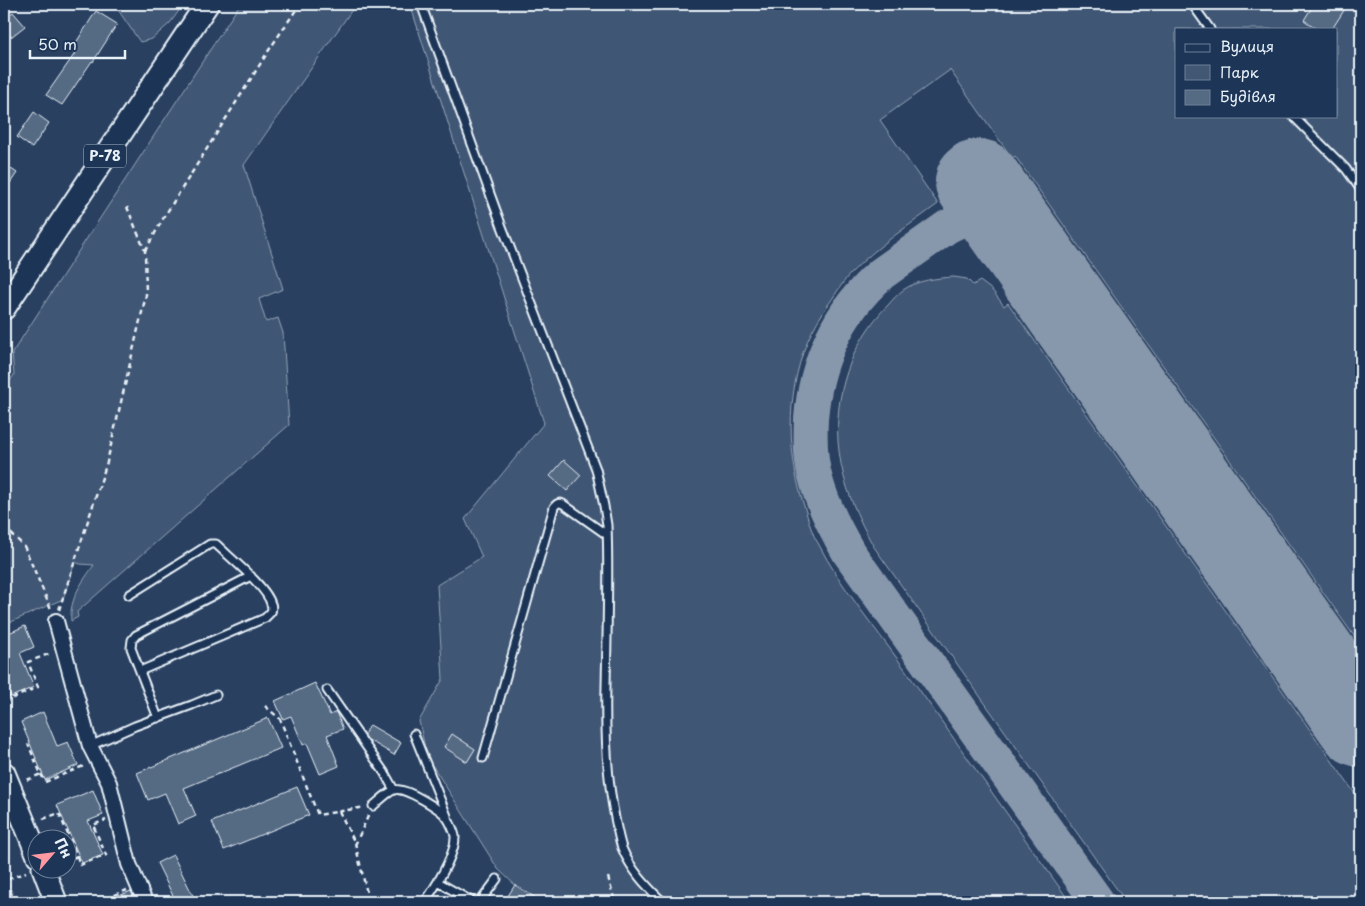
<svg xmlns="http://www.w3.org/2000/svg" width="1365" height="906" viewBox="0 0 1365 906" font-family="'Playpen Sans',sans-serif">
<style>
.green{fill:#415774;stroke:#94a4b6;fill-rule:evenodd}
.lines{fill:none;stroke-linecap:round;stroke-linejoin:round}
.taxiway{stroke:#8898ac;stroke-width:34}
.runway{stroke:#8898ac;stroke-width:86}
.building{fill:#556a83;stroke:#e8f1f8}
.service-casing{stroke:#e8f1f8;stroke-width:11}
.minor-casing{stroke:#e8f1f8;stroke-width:18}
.primary-casing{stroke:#e8f1f8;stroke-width:25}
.trunk-casing{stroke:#e8f1f8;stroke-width:26}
.path{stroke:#e8f1f8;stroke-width:2.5;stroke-dasharray:5 4;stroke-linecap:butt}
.service{stroke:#1d3557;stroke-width:7}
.minor{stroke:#1d3557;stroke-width:14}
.primary{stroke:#1d3557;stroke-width:21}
.trunk{stroke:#1d3557;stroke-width:22}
.labels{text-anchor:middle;stroke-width:4;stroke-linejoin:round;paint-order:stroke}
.shield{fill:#1d3557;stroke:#abb9c8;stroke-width:1}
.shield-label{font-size:14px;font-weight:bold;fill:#e8f1f8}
</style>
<rect width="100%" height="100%" fill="#294061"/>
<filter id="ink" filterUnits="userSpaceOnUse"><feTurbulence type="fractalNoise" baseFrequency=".02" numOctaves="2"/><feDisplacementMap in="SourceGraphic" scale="10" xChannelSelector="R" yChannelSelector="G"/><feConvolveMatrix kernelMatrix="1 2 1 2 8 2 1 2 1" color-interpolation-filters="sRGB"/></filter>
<g filter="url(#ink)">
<!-- green -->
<path class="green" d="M105,4H184L170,23L152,39L140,42L116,7Z
M240,4H356L244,165L283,289L259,299L266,322L278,318L283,333L289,425L77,612L78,617L71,621C69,599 82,582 94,565L80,564L75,562L63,599L4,625V389L14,375L12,353Z
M410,4H1361V646L1015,156L1012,158L950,70L880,120L938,204C910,225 877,246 852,272C844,280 837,292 830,302C821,315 813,328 807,342C785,397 787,457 806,512C809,522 812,534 818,543C841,588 875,627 904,668C959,746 1014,824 1070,902H542L515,885L498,869L429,760L426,752L419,721L443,679L437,585L482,557L465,519L544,423ZM1176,29H1336V116H1176Z
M954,277L967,279L973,285L980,281L992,290L1004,306L1008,303L1361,802V902H1126L874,547C857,517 843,485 839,451C832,398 851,341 889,304C893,299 898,294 903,290C917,280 937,278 954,277Z"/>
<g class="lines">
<!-- taxiway -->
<path class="taxiway" d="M1029,254C1003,229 986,205 947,227L881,274C838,312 815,363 811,419C810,440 810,460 816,480C823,506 835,529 849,553L1098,902"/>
<!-- runway -->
<path class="runway" d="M978,182L1361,724"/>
</g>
<!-- building -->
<path class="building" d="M1314,4H1348L1332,29H1317L1304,20Z
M96,11L117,24L93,62L92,61L62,105L46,95L76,52L72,49Z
M13,12L25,26L11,37L4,27V19Z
M34,112L49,123L32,148L17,137Z
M4,164L17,173L4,192Z
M564,460L581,475L567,491L550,476Z
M25,626L34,647L20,653L34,687L11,697L4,680V635Z
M315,683L330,715L336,712L343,729L327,735L339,766L320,774L307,743L303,745L291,716L283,719L275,701Z
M43,712L57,746L68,742L78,765L45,780L21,722Z
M268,718L281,748L184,788L196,816L178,824L165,793L148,800L137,773Z
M370,725L401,743L394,755L367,739L364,734Z
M452,734L475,749L467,762L444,747Z
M297,787L309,815L224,850L212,822Z
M93,790L103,815L88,821L103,855L82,863L57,805Z
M173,855L196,902H176L157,863Z
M515,885L542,902H504Z
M131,891L136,902H104Z"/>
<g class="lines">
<!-- service casing -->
<g class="service-casing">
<path id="service" d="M421,4L501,224L596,469L604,506L607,525C609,578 607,632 606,685C605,730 606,774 615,818C617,828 619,839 622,848C631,870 646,886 663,902
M1192,4L1210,29
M1293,116L1346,169L1361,190
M129,595L210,544H216C229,557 267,587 271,604C272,605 272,610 271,612L265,618L140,671
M327,690L384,772L394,790
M158,718L131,648L132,640L136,635L251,576
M414,734L447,816
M90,746L135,726L192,705L216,695
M483,758L554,507C557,503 559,502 563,504L607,535
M373,806C378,802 388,792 394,790C404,786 442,810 447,818C450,822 454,831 455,836C456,854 435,887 425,902
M438,882L473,902
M480,902L497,879"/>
</g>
<!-- minor casing -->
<g class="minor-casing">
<path id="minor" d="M56,621L90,746L109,783L129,864L145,902"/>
</g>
<!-- primary casing -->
<g class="primary-casing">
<path id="primary" d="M4,773L38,856
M43,868L56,902"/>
</g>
<!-- trunk casing -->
<g class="trunk-casing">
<path id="trunk" d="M4,308L207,4"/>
</g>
<!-- path -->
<path class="path" d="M145,251L164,217L269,50L300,4
M4,527L24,546L51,609
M59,610L107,462L146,295L145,251L127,207
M4,685L10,699
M4,702L38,687L28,662L51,653
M265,706L280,719L318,815L365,807
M41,774L45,782L86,765
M27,780L41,774L28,744
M339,811L355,843L366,889L368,902
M43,819L59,813L77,856L68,860
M355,845L369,814
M77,856L80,865L106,855L93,825L106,820
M608,877L615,902
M4,899L12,895L6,880L26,872
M98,902L127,890"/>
<!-- service -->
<use href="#service" class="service"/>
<!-- minor -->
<use href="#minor" class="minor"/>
<!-- primary -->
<use href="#primary" class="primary"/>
<!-- trunk -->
<use href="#trunk" class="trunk"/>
</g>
</g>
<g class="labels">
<!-- shield labels -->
<rect class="shield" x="84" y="144.5" width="42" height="23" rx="4"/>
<g class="shield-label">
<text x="105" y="161">Р-78</text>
</g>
</g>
<!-- margin -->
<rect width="1365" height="906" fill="none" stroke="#1d3557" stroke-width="20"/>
<rect x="10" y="10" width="1345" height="886" fill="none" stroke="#e8f1f8" stroke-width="2" filter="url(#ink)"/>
<!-- legend -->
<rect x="1175" y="28" width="162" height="90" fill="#1d3557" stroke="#6e8097"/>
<rect x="1185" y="44" width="25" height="8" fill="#1d3557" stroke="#6e8097"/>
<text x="1220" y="52" font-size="15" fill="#e8f1f8">Вулиця</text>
<rect x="1185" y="65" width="25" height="15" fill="#415774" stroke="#6e8097"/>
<text x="1220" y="78" font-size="15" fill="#e8f1f8">Парк</text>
<rect x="1185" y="90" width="25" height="15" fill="#556a83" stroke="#6e8097"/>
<text x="1220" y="102" font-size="15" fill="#e8f1f8">Будівля</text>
<!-- north arrow -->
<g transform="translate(52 854) rotate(62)"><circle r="24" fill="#1d3557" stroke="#6e8097"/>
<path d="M0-4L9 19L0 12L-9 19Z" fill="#ff9aa2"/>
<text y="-8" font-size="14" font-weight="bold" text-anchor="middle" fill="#e8f1f8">Пн</text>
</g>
<!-- scale -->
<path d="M30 50v8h95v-8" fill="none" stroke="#e8f1f8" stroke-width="2.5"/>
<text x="38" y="50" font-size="15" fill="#e8f1f8" stroke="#1d3557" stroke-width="4" paint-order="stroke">50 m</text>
</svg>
